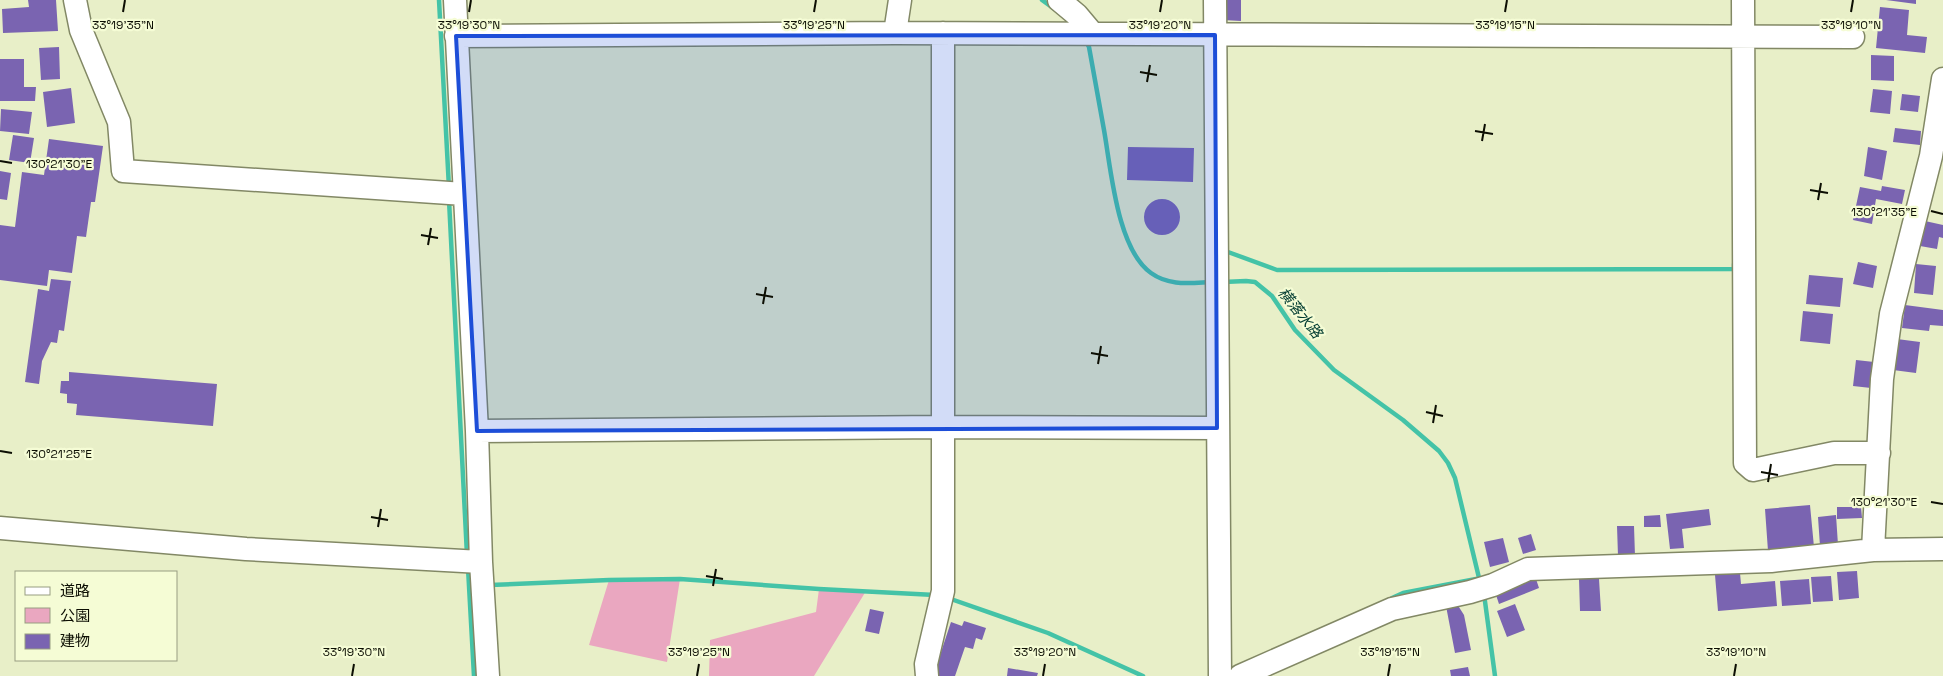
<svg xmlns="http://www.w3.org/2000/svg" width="1943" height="676" viewBox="0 0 1943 676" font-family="'Space Grotesk','Noto Sans JP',sans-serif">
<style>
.green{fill:#eaa7c0}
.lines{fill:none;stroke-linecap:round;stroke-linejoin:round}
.stream{stroke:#44c3a7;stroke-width:4.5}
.building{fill:#7a64b1}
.minor-casing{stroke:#828865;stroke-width:25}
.minor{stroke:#fff;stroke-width:22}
.marked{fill:#1d4ed8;fill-opacity:0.2;stroke:#1d4ed8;stroke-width:4;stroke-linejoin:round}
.ticks{fill:none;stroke:#0c0e03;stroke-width:2}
.labels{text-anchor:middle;stroke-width:4.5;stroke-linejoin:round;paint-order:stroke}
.water-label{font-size:15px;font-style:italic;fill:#023c31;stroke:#f5fcd5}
.ticks-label{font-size:12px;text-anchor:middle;fill:#0c0e03;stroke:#f5fcd5;stroke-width:4.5;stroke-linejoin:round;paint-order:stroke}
</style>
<rect width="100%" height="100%" fill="#e8efc8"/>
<!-- green -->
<path class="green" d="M680,579L667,662L589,645L609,580Z
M819,589L866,591L814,676H709L710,640L816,612Z"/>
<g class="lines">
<!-- stream -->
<path class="stream" d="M439,0L449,188
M1042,0L1053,8
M1085,40L1089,47C1094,75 1099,102 1104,130C1111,169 1117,249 1151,273C1169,286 1189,283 1210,282
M449,200L467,555
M1228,252L1277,270L1734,269V264
M1223,282L1246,281L1255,282L1272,296L1295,330L1334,370L1403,420L1439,451L1448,463L1455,478L1480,582
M468,568L474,676
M490,585L609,580L680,579L819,589L935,595
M1484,594L1495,676
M948,598L1048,633L1143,676
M1392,598L1403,593L1476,579"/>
</g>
<!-- building -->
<path class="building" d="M28,0H56L58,31L3,33L2,9L29,7Z
M1224,0H1241V21L1223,20Z
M1886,0H1916V4Z
M1880,7L1909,10L1907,35L1927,37L1925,53L1876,48Z
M59,47L60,79L41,80L39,48Z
M1871,55L1894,56V81L1871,80Z
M0,59H24V87H36L35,101H0Z
M71,88L75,123L47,127L43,92Z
M1873,89L1892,91L1890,114L1870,112Z
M1902,94L1920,96L1918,112L1900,110Z
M1,109L32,112L29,134L0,131Z
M1895,128L1921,131L1920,145L1893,142Z
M13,135L34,138L30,163L9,160Z
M49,139L103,146L95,202H91L86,237L77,236L72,273L49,270L47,286L0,280V225L15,227L22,172L44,175Z
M1128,147L1194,148L1193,182L1127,180Z
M1868,147L1887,151L1882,180L1864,176Z
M0,171L11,173L7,200L0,199Z
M1882,186L1905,190L1902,204L1876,199L1872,224L1853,220L1860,187L1881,191Z
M1144 217a18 18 0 1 1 36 0a18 18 0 1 1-36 0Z
M1925,221L1943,225V238L1939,237L1937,249L1920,246Z
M1858,262L1877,266L1873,288L1853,284Z
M1916,264L1936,266L1933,295L1914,293Z
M1809,275L1843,278L1840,307L1806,304Z
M51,279L71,281L64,331L59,330L57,343L51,342L42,361L39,384L25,382L38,289L49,291Z
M1905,305L1943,310V326L1930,325L1929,331L1902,328Z
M1803,311L1833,314L1830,344L1800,341Z
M1897,339L1920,342L1916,373L1893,370Z
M1856,360L1874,362L1871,388L1853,386Z
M69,372L217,384L213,426L76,415L77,404L67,403V394L60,393L61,381H69Z
M1810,505L1814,547L1768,551L1765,509Z
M1837,507H1861L1862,518L1837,519Z
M1709,509L1711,525L1682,529L1684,548L1670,549L1666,514Z
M1660,515L1661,527H1644V516Z
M1836,515L1838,545L1820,546L1818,517Z
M1617,526H1634L1635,556H1618Z
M1531,534L1536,550L1523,554L1518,538Z
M1503,538L1509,562L1490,567L1484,542Z
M1857,571L1859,598L1839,600L1837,572Z
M1740,573L1741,584L1775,581L1777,606L1718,611L1715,575Z
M1535,576L1539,588L1499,604L1495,592Z
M1831,576L1833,601L1813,602L1811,577Z
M1579,579H1599L1601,611H1580Z
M1809,579L1811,604L1782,606L1780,581Z
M1457,604L1464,615L1471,650L1455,653L1446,606Z
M1515,604L1525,630L1507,637L1497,611Z
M870,609L884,612L879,634L865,631Z
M964,621L986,628L982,640L976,638L973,649L965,647L955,676H933L951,622L962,626Z
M1468,667L1470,676H1451L1450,670Z
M1008,668L1038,673L1037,676H1007Z"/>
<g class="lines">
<!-- minor casing -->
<g class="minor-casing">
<path id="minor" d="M75,0L81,30L119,122L123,171L464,194
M455,0L477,431L481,562L488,676
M1059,0L1077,15L1093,34
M1215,0L1220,676
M1743,0L1745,463L1753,470L1834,453H1879
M895,33L900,0
M456,36L895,33L1853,37
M477,431L943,427L1217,428
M0,528L246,549L481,562
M1873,550L1882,379L1891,314L1931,156L1943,79
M927,676L926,664L943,591V33
M1240,676L1392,609L1470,592L1493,585L1528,569L1771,561L1873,550L1943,549"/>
</g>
<!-- minor -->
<use href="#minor" class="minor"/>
</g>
<!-- marked area -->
<path class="marked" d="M1215,35L1217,428L477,431L456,36Z"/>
<!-- ticks -->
<path class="ticks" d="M123,12L125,0M469,12L471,0M814,12L816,0M1160,12L1162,0M1505,12L1507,0M1851,12L1853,0M1140,72L1157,75M1147,82L1150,65M1475,131L1493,134M1482,141L1485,124M0,161L12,163M1810,190L1828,193M1818,200L1821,183M1931,211L1943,214M421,235L438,238M428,245L431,228M756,294L773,297M763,304L766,287M1091,353L1108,356M1098,364L1101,346M1426,412L1443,416M1433,423L1436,405M0,451L12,453M1761,472L1778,475M1768,482L1771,464M1931,502L1943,504M371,517L388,520M378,527L381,509M706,576L723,579M713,586L716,569M352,676L354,664M697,676L699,664M1043,676L1045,664M1388,676L1390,664M1734,676L1736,664"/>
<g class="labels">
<!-- water labels -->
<g class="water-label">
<text transform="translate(1300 313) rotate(51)" y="5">横落水路</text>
</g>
</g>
<g class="ticks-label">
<text x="123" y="29">33°19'35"N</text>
<text x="469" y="29">33°19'30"N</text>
<text x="814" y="29">33°19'25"N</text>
<text x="1160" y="29">33°19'20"N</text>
<text x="1505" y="29">33°19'15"N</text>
<text x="1851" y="29">33°19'10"N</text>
<text x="59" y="168">130°21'30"E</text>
<text x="1884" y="216">130°21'35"E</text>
<text x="59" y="458">130°21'25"E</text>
<text x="1884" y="506">130°21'30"E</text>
<text x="354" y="656">33°19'30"N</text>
<text x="699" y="656">33°19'25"N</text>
<text x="1045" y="656">33°19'20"N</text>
<text x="1390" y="656">33°19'15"N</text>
<text x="1736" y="656">33°19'10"N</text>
</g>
<!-- legend -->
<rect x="15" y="571" width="162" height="90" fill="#f5fcd5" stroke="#989d81"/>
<rect x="25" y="587" width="25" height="8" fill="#ffffff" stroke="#989d81"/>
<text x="60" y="596" font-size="15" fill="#0c0e03">道路</text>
<rect x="25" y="608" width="25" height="15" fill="#eaa7c0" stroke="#989d81"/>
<text x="60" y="621" font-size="15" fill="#0c0e03">公園</text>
<rect x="25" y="634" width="25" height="15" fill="#7a64b1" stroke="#989d81"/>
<text x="60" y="646" font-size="15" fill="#0c0e03">建物</text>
</svg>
